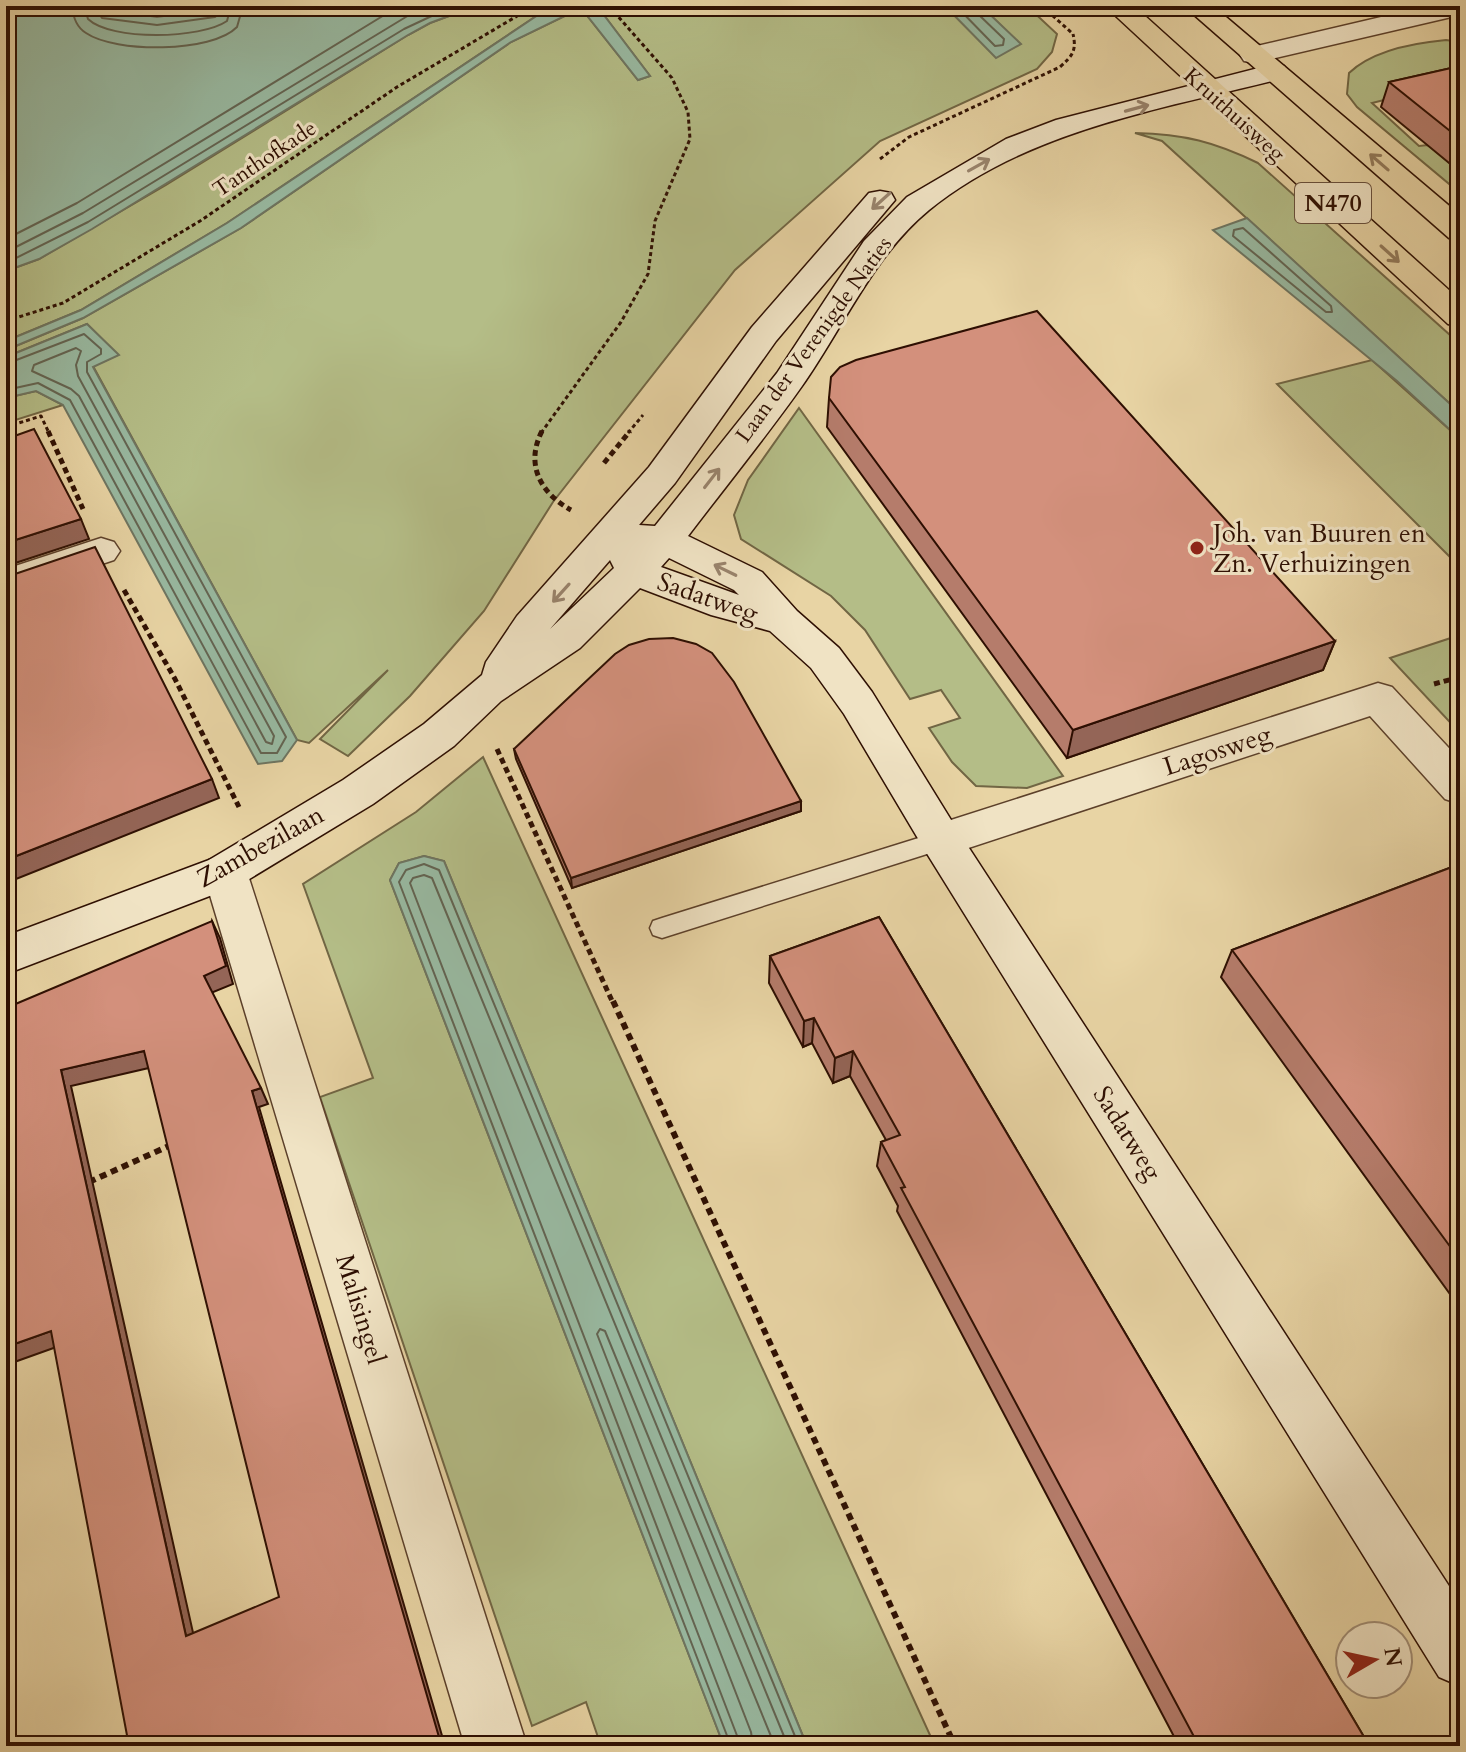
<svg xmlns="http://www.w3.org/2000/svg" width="1466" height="1752" viewBox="0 0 1466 1752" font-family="Cardo,serif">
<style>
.green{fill:#b4bd87;stroke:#716644;stroke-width:2}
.water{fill:#98b9a1;stroke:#6e7561;stroke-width:2}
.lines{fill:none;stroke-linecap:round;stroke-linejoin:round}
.shore{stroke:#636452;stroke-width:2}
.lane-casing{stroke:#5c402a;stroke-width:3}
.street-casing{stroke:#5c402a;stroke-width:3}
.secondary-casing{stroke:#2e0f02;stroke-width:3}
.primary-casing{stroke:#2e0f02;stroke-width:3}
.path-far2{stroke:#2e0f02;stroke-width:3;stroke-dasharray:4 3;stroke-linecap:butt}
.path-far1{stroke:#2e0f02;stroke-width:5;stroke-dasharray:6 4;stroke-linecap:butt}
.path{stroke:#2e0f02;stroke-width:6;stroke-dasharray:7 5;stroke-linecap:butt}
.lane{fill:#f0e3c4;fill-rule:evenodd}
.street{fill:#f0e3c4;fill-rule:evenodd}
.secondary{fill:#f0e3c4;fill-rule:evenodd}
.primary{fill:#e8d4a4;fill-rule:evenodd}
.wall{fill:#b57c6b;stroke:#2e0f02;stroke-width:2}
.shaded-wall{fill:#946557;stroke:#2e0f02;stroke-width:2}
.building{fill:#d3907c;stroke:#2e0f02;stroke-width:2;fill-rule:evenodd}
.oneway{stroke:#99846d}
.oneway2{stroke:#947b5b}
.poi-dot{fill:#8f2418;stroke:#f0e3c4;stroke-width:3}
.labels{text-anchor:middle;stroke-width:6;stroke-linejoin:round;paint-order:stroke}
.far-street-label{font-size:22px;fill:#2e0f02;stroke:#f0e3c4}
.shield{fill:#f0e3c4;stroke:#684f3c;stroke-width:2}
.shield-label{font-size:24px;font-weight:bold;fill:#2e0f02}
.poi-label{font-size:26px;fill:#2e0f02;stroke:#f0e3c4;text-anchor:start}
.street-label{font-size:26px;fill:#2e0f02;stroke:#f0e3c4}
</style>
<rect width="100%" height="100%" fill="#e8d4a4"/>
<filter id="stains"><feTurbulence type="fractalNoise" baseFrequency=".0025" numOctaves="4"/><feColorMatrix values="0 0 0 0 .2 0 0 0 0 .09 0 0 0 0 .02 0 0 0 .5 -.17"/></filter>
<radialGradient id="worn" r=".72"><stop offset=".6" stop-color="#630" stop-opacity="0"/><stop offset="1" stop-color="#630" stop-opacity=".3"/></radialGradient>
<!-- green -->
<path class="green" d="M84,6H233L157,17Z
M476,6H561L538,15L227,223L81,310L6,341V271L39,259L166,185L408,35L430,23Z
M597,6H945L996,57L1020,44L981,6H1027L1057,34L1052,52L1037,69L880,141L735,270L553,502L484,611L410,696L348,756L320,739L388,670L309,743L297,740L93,366L118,355L87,324L6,357V350L83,318L241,228L511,42L581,8L638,80L650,76Z
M1446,40L1460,42V81L1372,103L1419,146L1428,145L1460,172V193L1357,107L1347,94L1349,73C1373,50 1413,43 1446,40Z
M1135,133C1184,134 1215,142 1258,163L1460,344V413L1162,141Z
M1372,360L1460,439V567L1277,384Z
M36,391L63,405L6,423V398Z
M799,408L1063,776L1027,788L976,786L952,762L929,728L960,718L941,690L910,699L865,630L831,596L741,539L734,515L748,480Z
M1460,635V733L1390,658Z
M483,757L935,1746H807L444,861L424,856L399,863L390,880L724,1746H601L586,1702L532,1726L320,1097L373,1078L303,884L416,812Z"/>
<!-- water -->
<path class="water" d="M26,6H84L157,17L233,6H476L430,23L408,35L92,229L39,259L6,271V21Z
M561,6H597L650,76L638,80L581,8L511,42L241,228L83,318L6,350V341L81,310L227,223L538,15Z
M945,6H981L1021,44L996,58Z
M1247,218L1460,413V439L1397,381L1213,230Z
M87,324L119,355L93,367L297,740L282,761L258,764L63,405L36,391L6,398V357Z
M424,856L444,861L807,1746H724L390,880L399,863Z"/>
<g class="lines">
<!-- shore -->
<path class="shore" d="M72,6C73,17 76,27 86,33C115,53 212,53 237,27L243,6
M84,6L88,19C111,41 201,39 227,21L231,6
M94,6L102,18L157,25L215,17L220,13L221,6
M956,6L995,46L1003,45L1004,39L978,14L976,6
M1243,228L1331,306L1332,312H1326L1233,236L1234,230Z
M6,239L77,203L399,6
M6,252L83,213L424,6
M6,263L88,222L404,29L453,6
M76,348L81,351L76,365L78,376L274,736L272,744L266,742L79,396L71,389L32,371L34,365Z
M6,364L84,334L101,349V354L87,362V372L286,737L277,753H261L70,400L38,383L6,390
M731,1746L399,882L406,870L424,864L439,870L799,1746
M741,1746L410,883L413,878L424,875L432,878L788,1746
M753,1746L751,1732L597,1334L600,1329L605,1331L775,1746"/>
<!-- lane casing -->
<g class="lane-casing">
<path id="lane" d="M941,831L949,833L953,840L949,847L662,938L653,935L650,928L653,921L662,918Z"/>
</g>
<!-- street casing -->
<g class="street-casing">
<path id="street" d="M1428,6H1460V15L1254,63L1244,61L1240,55L1244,49Z
M101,538L114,542L120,551L114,560L6,596V569Z
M1378,683L1392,687L1460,760V804L1445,799L1370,716L941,857L926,852L919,840L926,828Z
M225,854L241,860L247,872L527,1746H465L203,872L209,860Z"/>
</g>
<!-- secondary casing -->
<g class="secondary-casing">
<path id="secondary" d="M1274,64L1284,66L1288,72L1284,78C1163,109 1029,129 929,210C873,256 843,328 802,386C766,437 726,486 688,536L762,572L797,611L839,648L872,692L956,828L1460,1603V1686L1439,1677L926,852L844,714L811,668L770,631L711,615L640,588L580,648L501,701L454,746L373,804L241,884L6,974V936L209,860L343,780L424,724L482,675L486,662L517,616L649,467L752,327L869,193L880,191L891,193L895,200L776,341L675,483L639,525L655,526L777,373L864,241L907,197L1006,139L1056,120ZM669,558L734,590L739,595L661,567ZM610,560L614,568L550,629Z"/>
</g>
<!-- primary casing -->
<g class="primary-casing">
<path id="primary" d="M1105,6H1134L1460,300V327L1448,324Z
M1184,6H1213L1460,215V240L1449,238Z"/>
</g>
<!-- path-far2 -->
<path class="path-far2" d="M1042,6L1073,34
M880,159L909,137L1060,67C1072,56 1077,51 1073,34
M6,321L63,303L200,221L397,87L534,6
M6,427L41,416L49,433
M541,433L621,322L648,274L655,221L690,139L688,112L672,78L609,6
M628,433L643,415"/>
<!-- path-far1 -->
<path class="path-far1" d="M48,431L83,509
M542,431C525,464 540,493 571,510
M604,463L630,431
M124,590L175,679L239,807
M1434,684L1460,677
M497,749L613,1003"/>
<!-- path -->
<path class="path" d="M613,1001L955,1746
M89,1182L171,1145"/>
<!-- lane -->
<use href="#lane" class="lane"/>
<!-- street -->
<use href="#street" class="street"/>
<!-- secondary -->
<use href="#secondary" class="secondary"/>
<!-- primary -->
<use href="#primary" class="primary"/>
</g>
<!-- wall -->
<path class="wall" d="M1460,66V172L1381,107L1389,82Z
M829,398L1335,641L1323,670L1067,758L827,427Z
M514,749L801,801V811L572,888L516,759Z
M1460,864V1308L1221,977L1232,950Z
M879,917L1367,1742L1360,1746H1179L897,1211L898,1206L877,1166L881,1142L886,1140L850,1076L833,1083L812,1043L803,1047L769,983L770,956Z"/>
<!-- shaded-wall -->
<path class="shaded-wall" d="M81,519L89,539L6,566V543Z
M1335,641L1323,670L1067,758L1073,730Z
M212,779L219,798L6,883V860Z
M801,801V811L572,888L571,878Z
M212,921L220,938L233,984L211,993L204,976Z
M814,1018L812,1043L803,1047L804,1021Z
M144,1051L153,1067L71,1086L196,1646L186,1636L61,1070Z
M853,1051L850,1076L833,1083L835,1058Z
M261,1088L268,1104L259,1107L445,1746H436L252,1091Z
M51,1331L62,1345L6,1365V1347Z"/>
<!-- building -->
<path class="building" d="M1460,66V139L1389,82Z
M1037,311L1335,641L1073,730L829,398L831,377L840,367L856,360Z
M34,429L81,519L6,543V439Z
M95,547L212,779L6,860V577Z
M673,638L696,644L712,653L734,682L801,801L571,878L514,749L615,654L629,645L649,639Z
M1460,864V1260L1232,950Z
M879,917L1367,1742L1359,1746H1199L901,1188L905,1187L881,1142L900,1135L853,1051L835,1058L814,1018L804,1021L770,956Z
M212,921L226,966L204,976L261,1088L252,1091L441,1744L436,1746H129L51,1331L6,1347V1008ZM144,1051L279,1597L186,1636L61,1070Z"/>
<!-- one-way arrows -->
<defs><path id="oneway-shaft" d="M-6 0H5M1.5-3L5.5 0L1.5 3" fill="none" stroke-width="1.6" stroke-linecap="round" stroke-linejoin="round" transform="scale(2)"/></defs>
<g class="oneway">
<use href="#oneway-shaft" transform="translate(1137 108) rotate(-15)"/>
<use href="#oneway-shaft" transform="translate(979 165) rotate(-29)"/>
<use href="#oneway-shaft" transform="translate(881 201) rotate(138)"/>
<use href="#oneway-shaft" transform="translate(712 478) rotate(-52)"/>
<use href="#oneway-shaft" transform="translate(725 570) rotate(-154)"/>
<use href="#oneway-shaft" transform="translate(561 593) rotate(132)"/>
</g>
<g class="oneway2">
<use href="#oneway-shaft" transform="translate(1379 162) rotate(-139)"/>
<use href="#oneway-shaft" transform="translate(1390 254) rotate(42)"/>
</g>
<!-- markers -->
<circle class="poi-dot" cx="1197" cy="548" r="8"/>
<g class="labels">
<!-- far-street labels -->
<g class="far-street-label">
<text transform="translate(1235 114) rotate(42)" y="8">Kruithuisweg</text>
<text transform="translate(264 158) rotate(-34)" y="8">Tanthofkade</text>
<text transform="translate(813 339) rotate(-54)" y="8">Laan der Verenigde Naties</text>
</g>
<!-- shield labels -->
<rect class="shield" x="1295" y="183" width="76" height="40" rx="6"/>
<g class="shield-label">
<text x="1333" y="211">N470</text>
</g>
<!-- poi labels -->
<g class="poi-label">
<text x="1213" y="542">Joh. van Buuren en<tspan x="1213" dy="30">Zn. Verhuizingen</tspan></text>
</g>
<!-- street labels -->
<g class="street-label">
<text transform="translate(708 597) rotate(19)" y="9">Sadatweg</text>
<text transform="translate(1217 750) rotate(-18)" y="9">Lagosweg</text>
<text transform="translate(260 846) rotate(-29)" y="9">Zambezilaan</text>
<text transform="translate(1128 1133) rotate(58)" y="9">Sadatweg</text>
<text transform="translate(361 1309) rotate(73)" y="9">Malisingel</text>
</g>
</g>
<!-- margin -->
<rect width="1466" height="1752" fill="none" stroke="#e8d4a4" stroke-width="32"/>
<rect x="8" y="8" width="1450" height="1736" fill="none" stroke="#2e0f02" stroke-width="4"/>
<rect x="16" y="16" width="1434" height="1720" fill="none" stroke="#2e0f02" stroke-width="2"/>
<!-- north arrow -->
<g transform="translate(1374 1660) rotate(81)"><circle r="38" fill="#f0e3c4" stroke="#a28e76" stroke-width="2"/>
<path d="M0-6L14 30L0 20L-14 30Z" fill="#8f2418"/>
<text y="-12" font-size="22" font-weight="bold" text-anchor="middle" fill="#2e0f02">N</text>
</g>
<rect width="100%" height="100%" filter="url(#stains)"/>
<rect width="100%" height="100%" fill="url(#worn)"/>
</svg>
